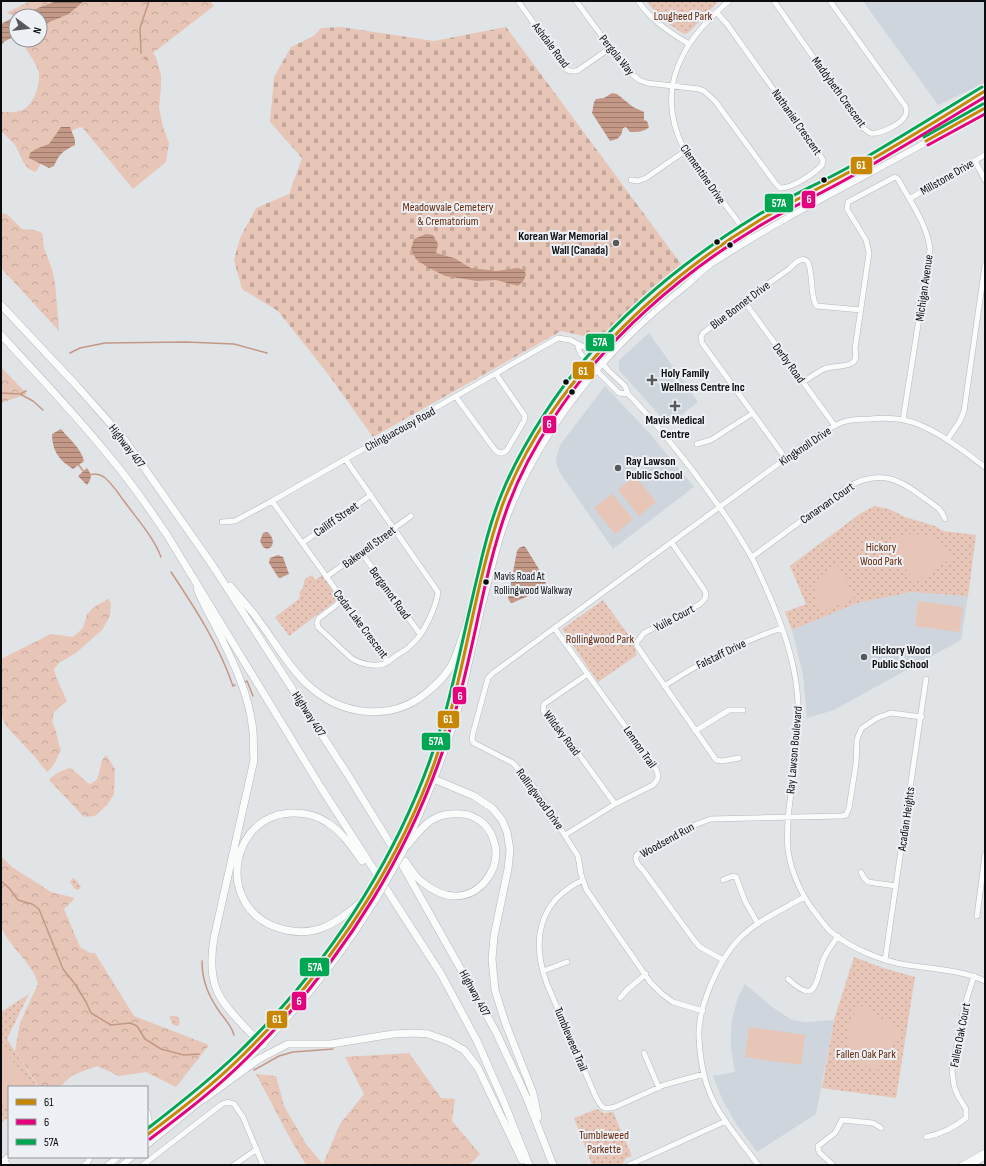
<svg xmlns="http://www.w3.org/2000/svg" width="986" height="1166" viewBox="0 0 986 1166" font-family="'Sofia Sans Condensed',sans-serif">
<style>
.built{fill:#cfd5dc}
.forest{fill:url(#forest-crowns)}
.cemetery{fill:url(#cemetery-stones)}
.park{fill:url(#park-dots)}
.pitch{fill:#e7c5b7}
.water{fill:url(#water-rules)}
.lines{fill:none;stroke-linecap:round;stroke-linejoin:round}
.stream{stroke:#c49886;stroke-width:1.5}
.minor-casing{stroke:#b6b7ba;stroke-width:6}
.major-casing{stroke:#b6b7ba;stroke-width:7}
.highway-casing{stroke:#b6b7ba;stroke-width:8}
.minor{stroke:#fafbfb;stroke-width:5}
.major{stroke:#fafbfb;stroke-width:6}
.highway{stroke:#fafbfb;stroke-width:7}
.major-bridge-casing{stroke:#b6b7ba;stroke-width:7;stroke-linecap:butt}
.major-bridge{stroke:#fafbfb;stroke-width:6}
.bus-1-casing{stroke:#edf1f6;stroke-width:6}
.bus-2-casing{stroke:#edf1f6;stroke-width:6}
.bus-3-casing{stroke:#edf1f6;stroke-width:6}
.bus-1{stroke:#c88703;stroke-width:3}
.bus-2{stroke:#e5007d;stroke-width:3}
.bus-3{stroke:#00a651;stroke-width:3}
.bus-dot{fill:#0b0c0e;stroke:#edf1f6;stroke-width:1.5}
.poi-dot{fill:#56585a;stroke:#edf1f6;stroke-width:1.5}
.labels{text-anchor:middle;stroke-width:4;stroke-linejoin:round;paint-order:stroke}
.bus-label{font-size:11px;fill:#0b0c0e;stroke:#edf1f6;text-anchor:start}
.park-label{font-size:12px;fill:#662a0c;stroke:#edf1f6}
.street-label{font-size:12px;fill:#0b0c0e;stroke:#edf1f6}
.poi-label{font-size:12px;font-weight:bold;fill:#0b0c0e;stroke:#edf1f6;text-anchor:start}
.line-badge{stroke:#edf1f6;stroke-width:1.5}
.badge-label{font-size:11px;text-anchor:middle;font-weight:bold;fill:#fff}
</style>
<defs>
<pattern id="forest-crowns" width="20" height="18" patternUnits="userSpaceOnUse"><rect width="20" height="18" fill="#e7c5b7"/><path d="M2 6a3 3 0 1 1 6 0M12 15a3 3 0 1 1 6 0" fill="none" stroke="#c5a89c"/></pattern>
<pattern id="cemetery-stones" width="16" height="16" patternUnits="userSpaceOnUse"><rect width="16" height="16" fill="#e7c5b7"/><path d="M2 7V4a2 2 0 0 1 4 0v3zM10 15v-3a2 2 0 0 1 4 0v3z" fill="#c5a89c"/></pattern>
<pattern id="park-dots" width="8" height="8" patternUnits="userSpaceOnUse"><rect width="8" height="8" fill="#e7c5b7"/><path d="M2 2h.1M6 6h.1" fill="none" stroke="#c5a89c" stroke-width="1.8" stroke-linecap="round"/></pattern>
<pattern id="water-rules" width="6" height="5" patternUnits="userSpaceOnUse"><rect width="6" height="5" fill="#c49886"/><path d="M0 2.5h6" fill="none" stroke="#9d7a6c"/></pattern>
</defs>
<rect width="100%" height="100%" fill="#e1e4e7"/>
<!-- built -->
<path class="built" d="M863,1H985V83L938,105Z
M649,333L698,402L668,425L619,370V360Z
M605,386L651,435L694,487L613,549L560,473L557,466L556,459L560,445Z
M911,592L968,596L961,640L834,710L807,718L803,675L792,630L857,603Z
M745,984L772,1007L792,1020L806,1022L834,1020L816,1114L757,1152L737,1125L723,1101L713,1076L735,1072L731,1049V1034L732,1019L738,997Z"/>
<!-- forest -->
<path class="forest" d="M30,1H56L16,16L6,13Z
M84,1H210L214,6L153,53L156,57L161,75V87L159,107L163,127L169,143L166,162L133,189L82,127C63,130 46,156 36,172C22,168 22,156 15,145C11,140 5,135 1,131V112C8,112 16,113 22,110C34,106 42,81 38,70C34,59 26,52 22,40H40V26L69,14Z
M1,213L7,214L22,229L35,230L42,233L44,248L52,269L55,282L59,331L1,268Z
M1,367L27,394L1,403Z
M108,599L111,603L110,616L102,630L76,653L59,663L54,669L56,677L67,701L54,712L52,722C57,730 57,741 61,750C57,758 54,767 47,772L34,756L6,726L1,715V659L51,634L73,637L83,628L87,614L94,607Z
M106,755L115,769L114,794L107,805L95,816L84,817L49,780C54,774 62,770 70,768C78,772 82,780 90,784C103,780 97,764 106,755Z
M1,856L12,867L51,892L75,898L64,909L80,947L90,953H95L134,1016L209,1045L176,1087L146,1072L119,1076L97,1066L73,1075L59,1087H39L15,1051L20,1023L38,984C32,962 10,948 1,927Z
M409,1053L441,1098L455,1099L452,1121L480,1154L469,1165H306L291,1140L256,1074L276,1076L284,1106L306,1144L323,1164L340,1124L364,1094L345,1057Z"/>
<!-- cemetery -->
<path class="cemetery" d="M341,27L434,41L506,27L684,268L643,300L598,339L561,331L373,437L328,374L278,311L242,289L234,260L240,238L256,208L289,194L302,158L270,122L274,77L291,47L314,36L321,28Z"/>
<!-- park -->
<path class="park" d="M646,1H719L688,33L684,34L661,19Z
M875,506L889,509L905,517L935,526L943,531L976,535L968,596L911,592L857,603L792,630L785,612L806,604L790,566L861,513Z
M312,575L315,580L322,575L338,599L289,636L275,617L299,599L300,595L299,592L302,590L305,579Z
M603,600L633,641H634L635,649L637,655L598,682L562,629Z
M73,878L75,879L81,887L78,890L75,889L70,882Z
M854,957L883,968L915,977L896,1098L822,1088L834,1020Z
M29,994L7,1039L38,1087H9V1117L1,1123V1012Z
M170,1016H177L180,1021L179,1025L176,1026C171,1025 171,1021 170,1016Z
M597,1109L604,1113L613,1112L632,1156L626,1158L622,1165H592L574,1118Z"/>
<!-- pitch -->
<path class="pitch" d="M635,476L656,502L639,516L618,490Z
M612,494L633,519L615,534L594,508Z
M907,534C928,533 942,540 953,557L917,582L915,581L887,545L896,538Z
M838,565L854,597V599L820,613C809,588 814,575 838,565Z
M918,601L963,607L959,632L915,626Z
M860,1005L900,1030L901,1032L876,1073L856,1060L851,1053L847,1039L849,1021Z
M749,1027L805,1035L801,1065L745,1057Z
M1,1046L31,1084L27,1087H9V1101L2,1106L1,1105Z"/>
<!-- water -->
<path class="water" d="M56,1H84L69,14L40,26V16H17Z
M16,16V36L5,41L1,45V24Z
M612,93L617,94L633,107L644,112V120L647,121L649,127C644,132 637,132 630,132L626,127L623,128L621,135L617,139L610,141L592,113L594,102L596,99L604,98Z
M61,127H70L75,140V145C63,151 60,153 54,166L49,168L29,158L30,153L36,149L49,144Z
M426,234L433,235L438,244L436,253L454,258L471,268L496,271L518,268L524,270L526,274L524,280L518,286L496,280L477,281L445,276L427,267L416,259L411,249L414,239Z
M61,429C69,439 81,448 84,461L73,469C59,460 52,451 52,434Z
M87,468C92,475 92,478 87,485L78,476Z
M267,532C272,535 275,542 271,547L267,549L263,547L260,541L263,533Z
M524,546L526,548L545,579L546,586L542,590L512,603L510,602L508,598L517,551L519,548Z
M278,555L283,557L289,574L280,578L278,577L269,563L270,558Z"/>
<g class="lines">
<!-- stream -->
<path class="stream" d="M141,53L140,28L149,1
M145,58L147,60
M70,353L80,348L105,343L186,342L234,344L267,353
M1,393L20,394L26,391
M20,394L33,401L43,410
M78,464L84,472
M90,475C95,473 99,474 104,477C112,483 118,493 124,501C137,519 153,536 161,557
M171,572C195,608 219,645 233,686L235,685
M245,682L247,681L253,696
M1,881L9,888L18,900L32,904L39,909L63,969L75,984L86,1002L91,1013L111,1025L130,1023L137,1026L145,1039L161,1049L184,1055L199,1054
M202,961C202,982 209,997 221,1014C226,1020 232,1027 234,1035
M254,1070L279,1056L293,1052L333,1049"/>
<!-- minor casing -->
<g class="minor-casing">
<path id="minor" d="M518,1L567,70L571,71H577L610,48
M576,1L626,69L639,80L647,83L699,89L704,91L715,101L776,184L780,188C791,189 815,173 822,165L823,160L820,155L727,24L717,13
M638,1C651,20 669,32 689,44
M729,1C681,41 653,90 685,151L751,239
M774,1L862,127L870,133C879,135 900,125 905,116C907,114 906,110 906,107L830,1
M975,161L985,180
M631,180L638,181L646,178L685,151
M909,199L985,155
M744,301L835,426
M577,344L580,353L584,358L619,393L628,394
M803,382C810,378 817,372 824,369C832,366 846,367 852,363C857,360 856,354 855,349L869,253L866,240L847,209L848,202L895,177L898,179C910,201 927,224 930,249L903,420
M456,397L495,450C499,454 503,454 507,450L524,421L525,416L496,374
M947,440L960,421L964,411L985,265
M697,444L711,440L753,413
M786,459L702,343L701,337L703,333L707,330L742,302L789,269C820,237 806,295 817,306L861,310
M272,501L388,662
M222,522L235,521L272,501L558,338L570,340L590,350L609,371L625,386L628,394C651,417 670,442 690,467C711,495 732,523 749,553C754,560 757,569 761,577C775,607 788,638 794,671C802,708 797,745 793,781C789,804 786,827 788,850C791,871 801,893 813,910C819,917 824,925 830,931C850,948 881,961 907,965C933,969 961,970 985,981
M302,543L371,495
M672,543L703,588L706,593L705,599L700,604L644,633L637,642V646L716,760L722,761L739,758
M361,552L420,634
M752,557L846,488C886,464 906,485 938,508L942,513L945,519
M326,577L411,516
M343,600L319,618L317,622L318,627L351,658C360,664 374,667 384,664C389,662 393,658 397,655C402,652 408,649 412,644C424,634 436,607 438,592L346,460
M555,629L656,769C659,776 659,779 653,785L615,804L565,835
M588,674L547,702L544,704L543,710L545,714L567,738L615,804
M664,686C701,662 740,642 782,628
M695,731L729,710H743
M861,872L864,878L868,882L896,886
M583,880C538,901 531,941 547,984L595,1095C601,1106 601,1111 615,1107L664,1085L704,1074
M723,880L733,876L736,877L745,901L758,924
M977,916L985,855
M723,960L700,947L694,940L643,870C638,866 631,856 641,852C643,851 647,851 650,850L697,824L711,819L842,816L846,815L849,808L856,764L857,740L859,734L862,728L877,718L891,713L922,717
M885,960L926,679
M543,971L567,962
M788,979C818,1007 815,981 824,958C828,950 833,943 838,936
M620,998L627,990L646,974
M703,1011L673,1002L662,994L650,982L586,889L581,874L578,856L534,787L513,763L474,743L472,740L473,733L488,678L493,673L811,440C821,434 832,426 843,422C852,419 861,419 870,419C881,418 893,418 904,420C933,426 962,450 985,467
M644,1053L659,1088
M926,1137C941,1134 955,1127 966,1118V1109L958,1096L954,1086L952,1071L961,1021L967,998L974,976
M4,1160L8,1165
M1,1163L9,1156
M84,1165L88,1162L90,1157
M143,1165L222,1104L228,1102L234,1104L243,1117L263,1165
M234,1165L257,1149
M629,1165L726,1121
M758,1165C744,1145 723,1122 713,1100C704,1082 700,1058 699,1038C697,1008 719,959 740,938C758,920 782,910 804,897
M833,1165L819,1152L818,1146L835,1133L842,1120L873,1123L881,1128
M962,1165L985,1152
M972,1165L985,1157"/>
</g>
<!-- major casing -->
<g class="major-casing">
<path id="major" d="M479,589C490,545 503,501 523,460C567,368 660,284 744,230C779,208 816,190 851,171C896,147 941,117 985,91
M405,833C419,801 433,770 444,736C457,694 465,651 475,608
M407,843C426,801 443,759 457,714C466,677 474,640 483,602C492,568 499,533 514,500C550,417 611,345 682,289C692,281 701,271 711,264C799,206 896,163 985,108
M225,1080C286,1026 336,965 378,896
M147,1112L150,1127L147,1134
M147,1135C164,1122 181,1110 197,1096C265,1037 326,970 373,893
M147,1145L206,1097
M108,1165L118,1157
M122,1165L132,1157"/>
</g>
<!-- highway casing -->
<g class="highway-casing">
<path id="highway" d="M1,305L77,386L124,439L211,563L348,775L391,845L495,1030L526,1096L553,1165
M1,335C38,375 75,414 109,456C130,481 149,508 167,535L320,786L441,974L477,1041L503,1100L529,1165
M230,586C240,598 251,609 259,621C275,642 288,666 307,684C342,717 394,723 431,689C439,682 446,675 451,666C457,656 460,643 464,632C469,617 474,601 480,586
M197,588C202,603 210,615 217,629C233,661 250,696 253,732C254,741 253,751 254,760L214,938C205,992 223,1003 257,1040L263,1045
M429,777L474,796L492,808L502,820L507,832L510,850L508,869L494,936L492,959L495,990L505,1022L533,1093L538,1117
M362,861C352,847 343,833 328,823C318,816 306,813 294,813C231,813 215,902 273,926C319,944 343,917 375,890
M405,861C410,868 415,877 422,882C432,890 443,896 455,896C481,896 500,869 495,845C493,837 490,830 484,824C478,819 470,814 462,814C433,811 423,826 406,847
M204,1099L259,1059L288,1044H331L393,1034L414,1033L428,1034L448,1041L464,1050L478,1068L522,1160"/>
</g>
<!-- minor -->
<use href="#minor" class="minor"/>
<!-- major -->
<use href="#major" class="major"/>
<!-- highway -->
<use href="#highway" class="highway"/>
<!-- major-bridge casing -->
<g class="major-bridge-casing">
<path id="major-bridge" d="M375,890L405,833
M378,896L406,847"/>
</g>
<!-- major-bridge -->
<use href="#major-bridge" class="major-bridge"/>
<!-- bus-1 casing -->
<g class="bus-1-casing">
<path id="bus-1" d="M926,141L985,108
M147,1135C180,1110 214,1084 244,1054C339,960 416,841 451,710C469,642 479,572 502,506C514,474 531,442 551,413C605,335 679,269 760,220C790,202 822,187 853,170C898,145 941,118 985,91"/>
</g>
<!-- bus-2 casing -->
<g class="bus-2-casing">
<path id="bus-2" d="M928,145L985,114
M150,1139C183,1114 217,1088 247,1058C343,963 416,846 454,716C475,647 483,574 508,506C519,476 535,446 553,419C604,340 680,274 761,225C793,206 827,191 859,172C902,148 943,122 985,97"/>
</g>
<!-- bus-3 casing -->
<g class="bus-3-casing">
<path id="bus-3" d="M924,137L983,104
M147,1129C178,1105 210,1080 238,1053C335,959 410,840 446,710C458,665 467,619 478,574C484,547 491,519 502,493C513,466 528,439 545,413C597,332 676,265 758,215C788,197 820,183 851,166C895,141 939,113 982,87"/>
</g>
<!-- bus-1 -->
<use href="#bus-1" class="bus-1"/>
<!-- bus-2 -->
<use href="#bus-2" class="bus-2"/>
<!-- bus-3 -->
<use href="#bus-3" class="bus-3"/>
</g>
<!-- markers -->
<g class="bus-dot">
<circle cx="824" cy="180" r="3.5"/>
<circle cx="717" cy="242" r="3.5"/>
<circle cx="730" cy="245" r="3.5"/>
<circle cx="566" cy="382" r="3.5"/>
<circle cx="572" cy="392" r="3.5"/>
<circle cx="486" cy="582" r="3.5"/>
</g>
<g class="poi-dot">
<circle cx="616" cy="243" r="4"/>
<path d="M650 374h4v4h4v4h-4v4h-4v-4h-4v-4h4z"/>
<path d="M673 400h4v4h4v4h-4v4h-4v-4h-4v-4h4z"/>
<circle cx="618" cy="468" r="4"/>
<circle cx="864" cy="657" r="4"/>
</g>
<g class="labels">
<!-- bus labels -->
<g class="bus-label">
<text x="494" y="580">Mavis Road At<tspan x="494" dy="14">Rollingwood Walkway</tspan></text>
</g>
<!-- park labels -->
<g class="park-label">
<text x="683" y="20">Lougheed Park</text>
<text x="448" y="211">Meadowvale Cemetery<tspan x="448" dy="14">&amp; Crematorium</tspan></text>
<text x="881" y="551">Hickory<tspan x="881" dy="14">Wood Park</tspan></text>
<text x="600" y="643">Rollingwood Park</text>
<text x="866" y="1058">Fallen Oak Park</text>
<text x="604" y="1139">Tumbleweed<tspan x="604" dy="14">Parkette</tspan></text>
</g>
<!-- street labels -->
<g class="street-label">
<text transform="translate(551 45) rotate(53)" y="4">Ashdale Road</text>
<text transform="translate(617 55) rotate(51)" y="4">Pergola Way</text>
<text transform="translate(839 92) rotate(54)" y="4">Maddybeth Crescent</text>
<text transform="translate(797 122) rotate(55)" y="4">Nathaniel Crescent</text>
<text transform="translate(703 174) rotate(55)" y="4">Clementine Drive</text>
<text transform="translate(947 177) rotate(-30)" y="4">Millstone Drive</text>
<text transform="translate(924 288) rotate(-82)" y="4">Michigan Avenue</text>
<text transform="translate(740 305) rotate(-37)" y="4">Blue Bonnet Drive</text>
<text transform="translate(789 363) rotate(54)" y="4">Derby Road</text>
<text transform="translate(400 429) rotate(-29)" y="4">Chinguacousy Road</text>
<text transform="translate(127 446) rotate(52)" y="4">Highway 407</text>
<text transform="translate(805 446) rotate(-34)" y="4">Kingknoll Drive</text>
<text transform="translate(827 503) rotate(-35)" y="4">Canarvan Court</text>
<text transform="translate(336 519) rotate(-35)" y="4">Cailiff Street</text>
<text transform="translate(369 547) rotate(-36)" y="4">Bakewell Street</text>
<text transform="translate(390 593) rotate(54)" y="4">Bergamot Road</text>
<text transform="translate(674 618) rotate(-28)" y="4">Yuile Court</text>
<text transform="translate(361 624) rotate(53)" y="4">Cedar Lake Crescent</text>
<text transform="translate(721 654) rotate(-26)" y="4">Falstaff Drive</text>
<text transform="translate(309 714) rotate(57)" y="4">Highway 407</text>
<text transform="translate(562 733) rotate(53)" y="4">Wildsky Road</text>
<text transform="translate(640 747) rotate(55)" y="4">Lennon Trail</text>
<text transform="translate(794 750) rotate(-85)" y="4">Ray Lawson Boulevard</text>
<text transform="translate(540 799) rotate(54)" y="4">Rollingwood Drive</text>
<text transform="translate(906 819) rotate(-82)" y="4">Acadian Heights</text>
<text transform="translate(667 840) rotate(-29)" y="4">Woodsend Run</text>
<text transform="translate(475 993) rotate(61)" y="4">Highway 407</text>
<text transform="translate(960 1035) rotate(-79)" y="4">Fallen Oak Court</text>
<text transform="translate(571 1039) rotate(67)" y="4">Tumbleweed Trail</text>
</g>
<!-- poi labels -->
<g class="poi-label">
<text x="608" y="240" text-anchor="end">Korean War Memorial<tspan x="608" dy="14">Wall (Canada)</tspan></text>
<text x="661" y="377">Holy Family<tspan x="661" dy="14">Wellness Centre Inc</tspan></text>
<text x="675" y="424" text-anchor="middle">Mavis Medical<tspan x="675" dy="14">Centre</tspan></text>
<text x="626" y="465">Ray Lawson<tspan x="626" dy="14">Public School</tspan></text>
<text x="872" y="654">Hickory Wood<tspan x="872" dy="14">Public School</tspan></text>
</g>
</g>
<g class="line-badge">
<rect x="850" y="156" width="23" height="19" rx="4" fill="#c88703"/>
<rect x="801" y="190" width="15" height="19" rx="4" fill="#e5007d"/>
<rect x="764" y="193" width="30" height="20" rx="4" fill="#00a651"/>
<rect x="585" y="333" width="30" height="19" rx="4" fill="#00a651"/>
<rect x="572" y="361" width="23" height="19" rx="4" fill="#c88703"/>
<rect x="542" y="415" width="15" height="19" rx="4" fill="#e5007d"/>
<rect x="452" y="686" width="15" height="19" rx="4" fill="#e5007d"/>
<rect x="437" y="710" width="23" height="19" rx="4" fill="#c88703"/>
<rect x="421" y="732" width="30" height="19" rx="4" fill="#00a651"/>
<rect x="299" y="957" width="31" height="20" rx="4" fill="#00a651"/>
<rect x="291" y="991" width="16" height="20" rx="4" fill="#e5007d"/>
<rect x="266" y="1010" width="22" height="19" rx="4" fill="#c88703"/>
</g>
<g class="badge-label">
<text x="861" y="169">61</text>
<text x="809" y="203">6</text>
<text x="779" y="207">57A</text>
<text x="600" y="346">57A</text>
<text x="583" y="375">61</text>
<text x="549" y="428">6</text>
<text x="460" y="700">6</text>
<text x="448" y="723">61</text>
<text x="436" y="745">57A</text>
<text x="315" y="971">57A</text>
<text x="299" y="1005">6</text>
<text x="277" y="1023">61</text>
</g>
<!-- border -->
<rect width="986" height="1166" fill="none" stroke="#0b0c0e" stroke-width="4"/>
<!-- legend -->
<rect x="8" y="1086" width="140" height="72" fill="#edf1f6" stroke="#939599"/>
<rect x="16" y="1099" width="20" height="6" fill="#c88703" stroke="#939599"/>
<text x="44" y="1106" font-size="12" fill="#0b0c0e">61</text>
<rect x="16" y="1119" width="20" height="6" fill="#e5007d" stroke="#939599"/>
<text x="44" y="1126" font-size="12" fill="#0b0c0e">6</text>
<rect x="16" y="1139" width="20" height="6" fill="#00a651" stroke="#939599"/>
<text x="44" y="1146" font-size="12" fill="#0b0c0e">57A</text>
<!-- north arrow -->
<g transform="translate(28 28) rotate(105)"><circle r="19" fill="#edf1f6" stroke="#939599"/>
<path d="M0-3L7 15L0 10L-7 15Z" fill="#56585a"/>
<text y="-6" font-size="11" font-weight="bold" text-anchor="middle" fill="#0b0c0e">N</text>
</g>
</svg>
